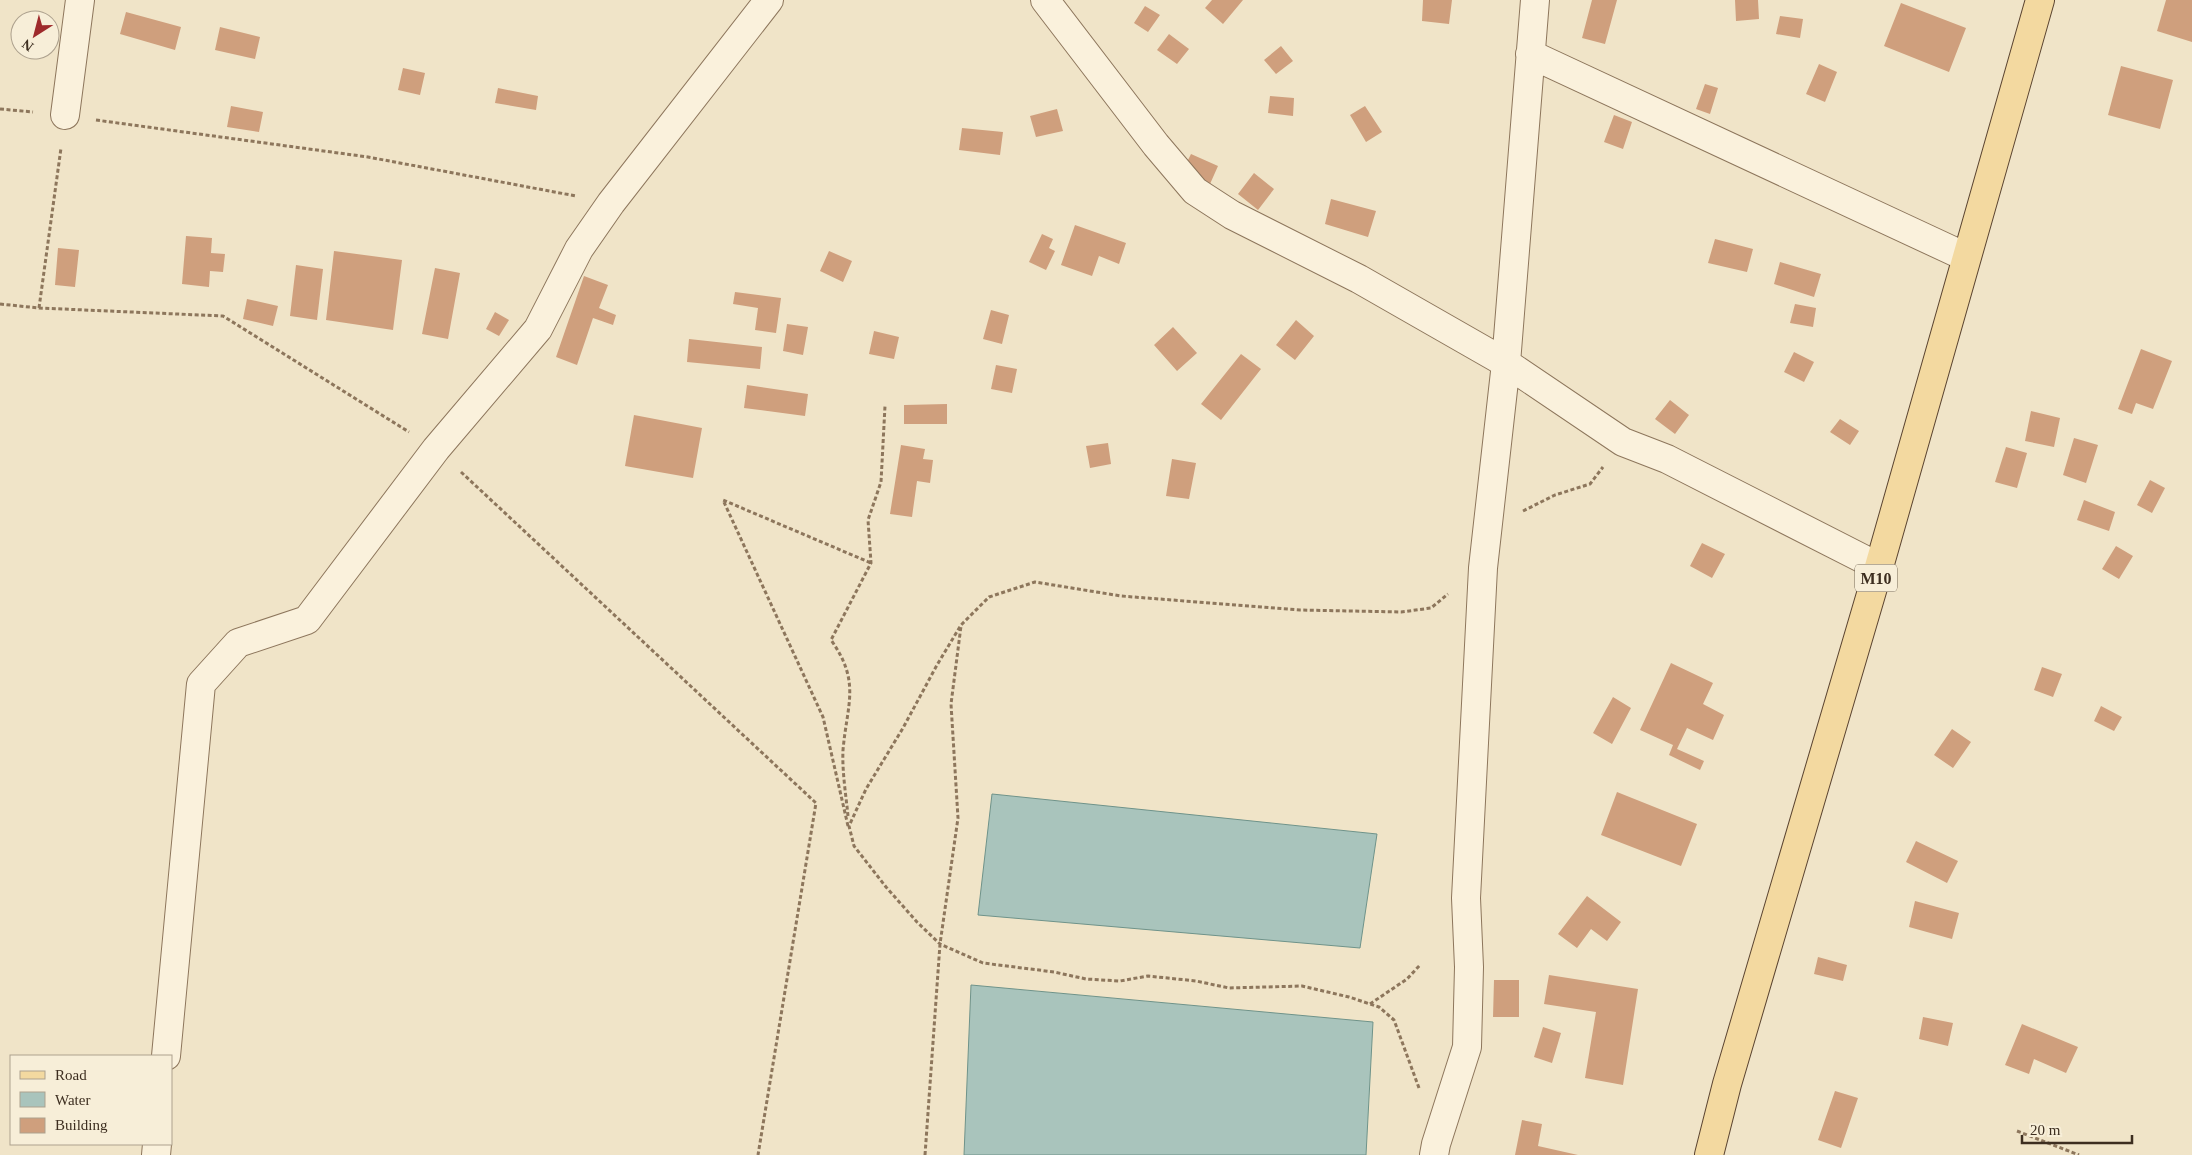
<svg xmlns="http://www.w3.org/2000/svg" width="2192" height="1155" viewBox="0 0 2192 1155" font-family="'Times New Roman',serif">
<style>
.water{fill:#a9c4bc;stroke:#6f938a}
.building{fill:#cf9f7d}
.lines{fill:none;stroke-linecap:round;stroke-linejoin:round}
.minor-casing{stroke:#8d765c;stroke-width:30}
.major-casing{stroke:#5b4430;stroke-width:30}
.path{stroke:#8d765c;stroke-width:3;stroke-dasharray:4 2.5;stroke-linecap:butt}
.minor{stroke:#faf1dc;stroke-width:28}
.major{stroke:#f3d9a0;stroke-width:28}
.labels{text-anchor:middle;stroke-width:5;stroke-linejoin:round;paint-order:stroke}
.shield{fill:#f7eed8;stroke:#756857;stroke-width:1}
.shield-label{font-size:16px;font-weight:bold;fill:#3d2e20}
</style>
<rect width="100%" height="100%" fill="#f0e4c8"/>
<!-- water -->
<path class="water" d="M992,794L1377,834L1360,948L978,915Z
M971,985L1373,1022L1366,1155H964Z"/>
<!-- building -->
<path class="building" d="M1212,0H1243L1223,24L1205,8Z
M1423,0H1452L1449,24L1422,21Z
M1592,0H1617L1605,44L1582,38Z
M1735,0H1758L1759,19L1736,21Z
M2166,0H2192V42L2157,31Z
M1901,3L1966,28L1949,72L1884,46Z
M1145,6L1160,15L1148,32L1134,23Z
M126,12L181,27L175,50L120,34Z
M1780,16L1803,19L1800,38L1776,34Z
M220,27L260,37L255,59L215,50Z
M1169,34L1189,49L1177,64L1157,50Z
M1281,46L1293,61L1276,74L1264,60Z
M1819,64L1837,72L1825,102L1806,94Z
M2121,66L2173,80L2160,129L2108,115Z
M403,68L425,73L420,95L398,90Z
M1705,84L1718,88L1710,114L1696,109Z
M498,88L538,96L536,110L495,103Z
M1270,96L1294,98L1293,116L1268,113Z
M231,106L263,112L259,132L227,127Z
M1365,106L1382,132L1366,142L1350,115Z
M1057,109L1063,131L1036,137L1030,116Z
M1614,115L1632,122L1623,149L1604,142Z
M962,128L1003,132L1000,155L959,150Z
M1191,154L1218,166L1210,184L1182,172Z
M1254,173L1274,189L1258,210L1238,194Z
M1331,199L1376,211L1368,237L1325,224Z
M1075,225L1126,243L1119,264L1099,256L1092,276L1061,265Z
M1042,234L1053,239L1049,248L1055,251L1046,270L1029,262Z
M186,236L212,238L211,253L225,254L223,272L210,271L209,287L182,284Z
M1715,239L1753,249L1747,272L1708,263Z
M58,248L79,250L75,287L55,285Z
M334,251L402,260L393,330L326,320Z
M829,251L852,261L843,282L820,271Z
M1780,262L1821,274L1814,297L1774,284Z
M296,265L323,269L317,320L290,316Z
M435,268L460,273L448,339L422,334Z
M584,276L608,285L599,308L616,315L613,325L593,318L577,365L556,357Z
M735,292L781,298L776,333L755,330L758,308L733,304Z
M247,299L278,306L273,326L243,319Z
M1795,304L1816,308L1813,327L1790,323Z
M991,310L1009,315L1002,344L983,339Z
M495,312L509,320L499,336L486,329Z
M1296,320L1314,336L1295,360L1276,345Z
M787,324L808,327L803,355L783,351Z
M1173,327L1197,353L1177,371L1154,345Z
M874,331L899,337L894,359L869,354Z
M689,339L762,347L760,369L687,362Z
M2141,349L2172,361L2153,409L2136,403L2132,414L2118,409Z
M1794,352L1814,362L1804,382L1784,372Z
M1241,354L1261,369L1221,420L1201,404Z
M996,365L1017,369L1012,393L991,389Z
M747,385L808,394L805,416L744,408Z
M1670,400L1689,415L1675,434L1655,419Z
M947,404V424H904V405Z
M2031,411L2060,418L2054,447L2025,441Z
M634,415L702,428L693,478L625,466Z
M1840,419L1859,431L1850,445L1830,432Z
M2074,438L2098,445L2086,483L2063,475Z
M1108,443L1111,464L1090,468L1086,446Z
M901,445L925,449L923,459L933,460L930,483L917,481L912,517L890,514Z
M2006,447L2027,453L2017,488L1995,482Z
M1172,459L1196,463L1189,499L1166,496Z
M2150,480L2165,488L2152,513L2137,505Z
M2084,500L2115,512L2109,531L2077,520Z
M1702,543L1725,554L1712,578L1690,566Z
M2116,546L2133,556L2119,579L2102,569Z
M1671,663L1713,683L1703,704L1724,715L1713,740L1687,728L1677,749L1704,761L1700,770L1669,755L1673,745L1640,730Z
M2042,667L2062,674L2053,697L2034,690Z
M1613,697L1631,708L1612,744L1593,733Z
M2101,706L2122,717L2114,731L2094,721Z
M1952,729L1971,742L1953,768L1934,755Z
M1617,792L1697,824L1681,866L1601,835Z
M1916,841L1958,861L1947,883L1906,862Z
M1587,896L1621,922L1607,941L1591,929L1577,948L1558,934Z
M1915,901L1959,913L1952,939L1909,927Z
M1818,957L1847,965L1843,981L1814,974Z
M1549,975L1638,989L1623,1085L1585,1078L1596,1012L1544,1004Z
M1494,980H1519V1017H1493Z
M1923,1017L1953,1023L1948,1046L1919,1039Z
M2022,1024L2078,1047L2066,1073L2034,1059L2029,1074L2005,1065Z
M1543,1027L1561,1033L1552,1063L1534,1057Z
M1835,1091L1858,1098L1841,1148L1818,1140Z
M1522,1120L1542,1124L1538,1146L1578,1155H1515Z"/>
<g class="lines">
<!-- minor casing -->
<g class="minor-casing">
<path id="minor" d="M1045,0L1156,145L1195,191L1232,215L1359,279L1506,363L1623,442L1667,459L1879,567
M1530,54L1966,257
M65,115L80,0
M166,1056L201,684L238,643L307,620L436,449L538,329L579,249L611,203L769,0
M156,1155L157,1144
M1434,1155L1436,1144L1467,1047L1469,967L1466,898L1483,568L1506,363L1535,0"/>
</g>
<!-- major casing -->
<g class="major-casing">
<path id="major" d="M1709,1155L1727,1084L1879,567L2040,0"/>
</g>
<!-- path -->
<path class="path" d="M0,109L33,112
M96,120L368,157L576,196
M0,304L39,308L223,316L409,432
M39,308L61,148
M461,472L816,803L758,1155
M1523,511L1555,495L1590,484L1603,467
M848,816C846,795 842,772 843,750C847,704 861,682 831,640L871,563L868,520L881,482L885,406
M848,826L823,717L723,500L871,563
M1370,1004L1407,979L1420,965
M1419,1088L1394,1020L1379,1007L1349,997L1302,986L1229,988L1196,981L1148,976L1120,981L1086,979L1054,972L983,963L940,944L917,922L886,887L854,846L849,826L866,789L903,728L937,665L961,625L989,597L1035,582L1121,596L1300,610L1401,612L1431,608L1448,594
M2017,1131L2079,1155
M925,1155L940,944L958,818L951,704L961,626"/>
<!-- minor -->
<use href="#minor" class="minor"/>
<!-- major -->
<use href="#major" class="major"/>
</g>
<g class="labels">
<!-- shield labels -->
<rect class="shield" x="1855" y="564.5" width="42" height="27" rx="4"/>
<g class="shield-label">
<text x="1876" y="584">M10</text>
</g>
</g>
<!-- legend -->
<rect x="10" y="1055" width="162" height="90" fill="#f7eed8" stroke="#ada18e"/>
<rect x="20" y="1071" width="25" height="8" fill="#f3d9a0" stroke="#ada18e"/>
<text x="55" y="1080" font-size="15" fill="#3d2e20">Road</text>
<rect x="20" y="1092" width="25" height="15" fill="#a9c4bc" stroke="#ada18e"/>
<text x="55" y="1105" font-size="15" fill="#3d2e20">Water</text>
<rect x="20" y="1118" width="25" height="15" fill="#cf9f7d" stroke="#ada18e"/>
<text x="55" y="1130" font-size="15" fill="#3d2e20">Building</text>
<!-- north arrow -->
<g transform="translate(35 35) rotate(216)"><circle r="24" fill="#f7eed8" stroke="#ada18e"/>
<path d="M0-4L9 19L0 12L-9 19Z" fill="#9e2a2b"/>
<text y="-8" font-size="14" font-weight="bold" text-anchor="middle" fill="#3d2e20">N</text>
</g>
<!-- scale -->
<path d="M2022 1135v8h110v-8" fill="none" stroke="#3d2e20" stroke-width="2.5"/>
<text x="2030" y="1135" font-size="15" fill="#3d2e20" stroke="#f7eed8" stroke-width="4" paint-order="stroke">20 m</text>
</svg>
